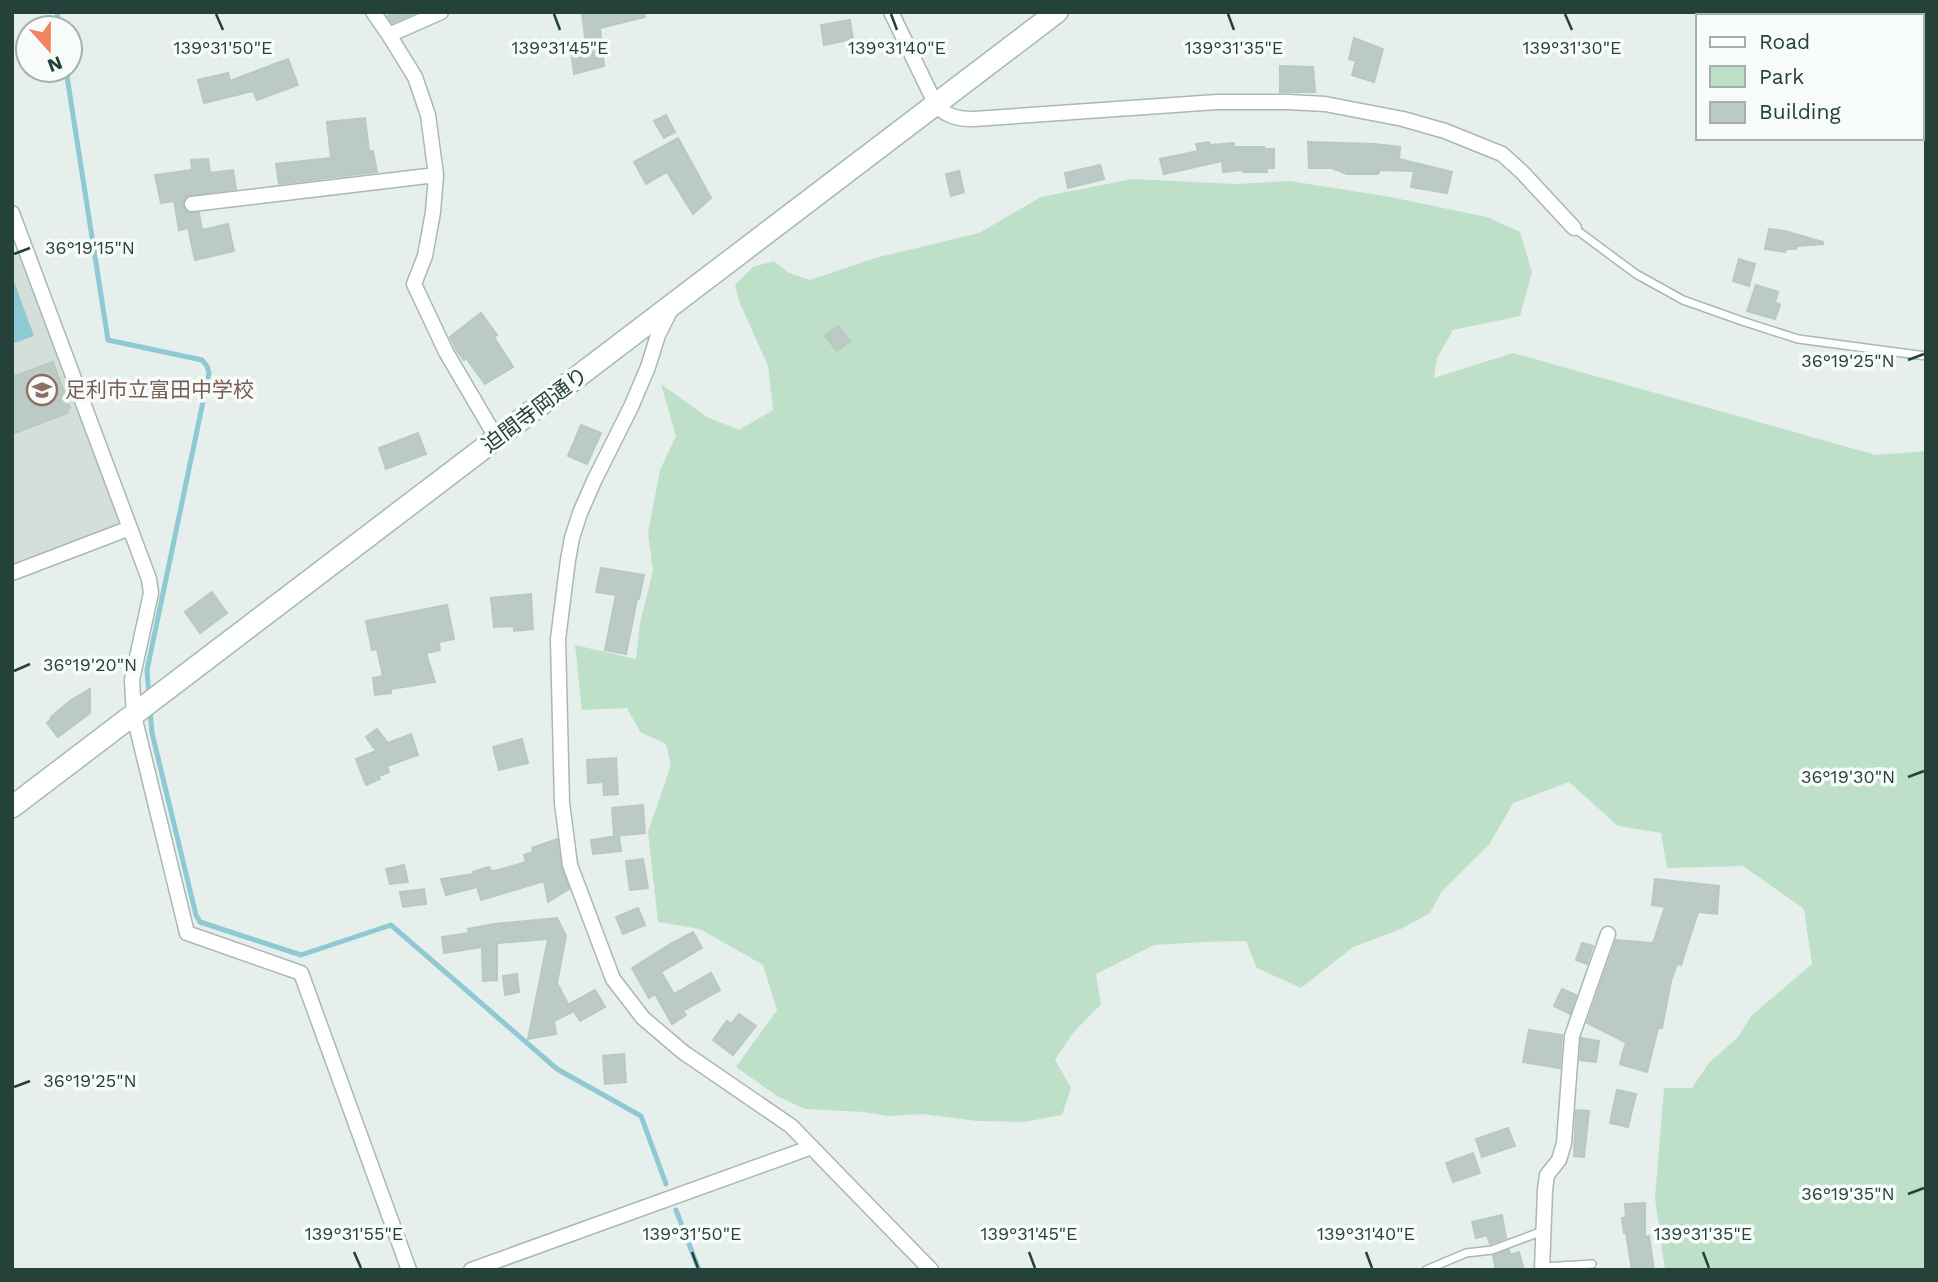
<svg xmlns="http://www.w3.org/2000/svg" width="1938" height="1282" viewBox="0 0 1938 1282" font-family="'Work Sans','Noto Sans JP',sans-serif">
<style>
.built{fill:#d4dfda}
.green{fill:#bfe0c8}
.water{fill:#8ec9d4}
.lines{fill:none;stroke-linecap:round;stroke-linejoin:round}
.stream{stroke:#8ec9d4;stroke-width:5}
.building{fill:#bbcac4;stroke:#b8c9c2;stroke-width:2}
.lane-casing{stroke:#a8b8b2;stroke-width:10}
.street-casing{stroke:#a8b8b2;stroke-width:17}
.secondary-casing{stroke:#a4bbb3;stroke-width:24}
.lane{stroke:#fff;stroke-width:7}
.street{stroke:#fff;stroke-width:14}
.secondary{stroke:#fff;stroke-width:21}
.ticks{fill:none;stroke:#24423a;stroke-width:2.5}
.labels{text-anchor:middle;stroke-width:7;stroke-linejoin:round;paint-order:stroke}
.education-label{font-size:21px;fill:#785e54;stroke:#f7fbf9;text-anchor:start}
.street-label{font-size:21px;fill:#24423a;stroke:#f7fbf9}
.ticks-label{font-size:18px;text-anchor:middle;fill:#24423a;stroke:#f7fbf9;stroke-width:7;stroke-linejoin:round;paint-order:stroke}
</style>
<rect width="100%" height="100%" fill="#e6efeb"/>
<!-- built -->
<path class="built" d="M20,254L121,524L12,565V257Z"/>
<!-- green -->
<path class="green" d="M1132,179L1236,184L1290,181L1390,197L1487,217L1520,232L1532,272L1520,316L1453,330L1437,358L1434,378L1513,353L1876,455L1926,451V1270H1665L1655,1198L1664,1088H1692L1709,1063L1739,1036L1751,1016L1812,964L1804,909L1743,866L1667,868L1661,833L1618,826L1569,782L1513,803L1489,845L1442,891L1430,913L1401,929L1353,947L1301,988L1257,968L1246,941L1203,942L1154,945L1096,974L1101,1004L1073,1033L1055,1060L1071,1088L1062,1115L1024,1122L977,1121L923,1114L888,1116L864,1112L805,1109L777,1096L736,1067L777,1010L763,965L700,929L658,922L648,832L671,765L666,744L640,732L627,708L582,710L575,645L636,659L640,623L653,571L648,533L660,470L676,436L661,384L707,417L739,430L773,410L768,366L739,301L735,285L753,267L774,261L789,273L810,280L875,258L979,233L1041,197Z"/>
<!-- water -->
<path class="water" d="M12,276L34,336L12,344Z"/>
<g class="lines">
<!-- stream -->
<path class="stream" d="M57,12L60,28
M66,70L108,340L202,360L207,366L209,373L147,670L149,696
M150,710L152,733L196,915L200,922L301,955L391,925L557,1069L641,1116L666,1184
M676,1210L699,1270"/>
</g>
<!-- building -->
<path class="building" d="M395,12H417L392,23L387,16Z
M582,12H644L645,17L600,28L604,66L574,74L571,48L586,46Z
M850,20L853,39L824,45L821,25Z
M1354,38L1383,49L1374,82L1352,75L1356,61L1349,59Z
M288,59L298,85L257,100L253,91L204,103L198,80L228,73L230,81Z
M1280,66L1313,67L1315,92H1280Z
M666,115L675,132L664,138L654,121Z
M365,118L369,151H373L377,172L279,184L276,164L331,158L327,122Z
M678,138L711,198L693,214L667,172L646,184L634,162Z
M1209,142L1210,145L1234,143V147H1264V149H1274V168H1267V172H1243V170L1223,172L1222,161L1164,174L1160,159L1198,151L1196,144Z
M1308,142L1374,144L1400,147L1399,159L1452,172L1447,193L1411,187L1414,171L1380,170L1378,174H1347L1332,168H1309Z
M208,159L210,173L233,170L236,189L190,195L184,200L183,206L188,213H199L202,230L228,224L234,251L195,260L188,228L179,230L174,201L161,203L155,175L192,170L191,160Z
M1100,165L1104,179L1068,188L1065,173Z
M959,171L964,192L951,196L946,174Z
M1769,229L1785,231L1823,242V244L1797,246L1796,249H1786L1785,252L1765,249Z
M1739,259L1755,264L1749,286L1733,281Z
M1756,285L1778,292L1775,302L1780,305L1775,319L1747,311Z
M481,313L497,335L494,337L513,367L485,384L466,358L464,360L457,351L450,337Z
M838,326L850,341L837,351L825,336Z
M53,362L70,408L67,409L68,413L12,434V377Z
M581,425L601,433L587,464L568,456Z
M418,433L426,454L386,469L379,448Z
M601,568L644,575L639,599H637L626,654L605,650L616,595L596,592Z
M212,592L227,613L200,633L185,612Z
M531,594L533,629L514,631V626L494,627L491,598Z
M447,605L454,639L439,642L440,650L426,653L435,682L391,689V693L375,695L373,678L383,676L377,649L372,650L366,621Z
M90,689V713L58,737L47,723L52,718L51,717L71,700Z
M377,729L388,743L411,734L418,755L387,766L389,772L379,776L380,779L366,785L356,759L376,751L366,737Z
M522,739L528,763L499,770L493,747Z
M616,758L618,794L604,795L603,782L588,783L587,760Z
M643,805L645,833L614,836L612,808Z
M619,836L621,851L593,854L591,840Z
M557,839L561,867L569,889L548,902L544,881L481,900L477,887L446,895L441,879L473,874V872L489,867L491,871L499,870L526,862L524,855L533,852L532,848Z
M643,859L648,888L630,890L626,861Z
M404,865L408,882L390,884L386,869Z
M1655,879L1719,886L1717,914L1698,912L1681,965L1677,964L1671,981L1662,1028H1658L1647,1072L1620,1064L1625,1045L1635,1047L1587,1023L1616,940L1653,943L1665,907L1652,905Z
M424,889L426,904L403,907L400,892Z
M638,908L645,925L623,934L616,917Z
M557,918L566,936L557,983L572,1012L554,1021L556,1034L528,1039L548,939L497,943V980L483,981L482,947L444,953L442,937L469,933L468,929L494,924Z
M693,932L702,948L661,972L674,994L711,973L720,990L683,1011L686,1015L672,1024L655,994L649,998L632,968L672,943Z
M1582,943L1593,946L1587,964L1576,960Z
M517,974L519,992L505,995L503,976Z
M1562,989L1576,995L1570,1014L1554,1006Z
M595,990L605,1007L580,1021L569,1004Z
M739,1014L756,1026L733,1055L713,1040L727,1021L731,1024Z
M1529,1030L1562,1035L1560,1068L1523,1062Z
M1581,1038L1599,1041L1596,1062L1580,1060Z
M624,1054L626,1082L605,1084L603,1056Z
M1617,1090L1636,1094L1628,1127L1610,1123Z
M1576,1110L1589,1111L1584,1157L1574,1156Z
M1508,1128L1515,1146L1482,1157L1476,1139Z
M1473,1153L1480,1173L1453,1182L1446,1163Z
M1645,1203V1237L1649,1236L1654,1270H1632L1626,1233H1624L1622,1218H1626L1625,1204Z
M1502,1215L1506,1238L1490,1244L1487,1235L1476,1238L1472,1222Z
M1509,1250L1510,1255L1519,1252L1524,1270H1496L1493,1256Z"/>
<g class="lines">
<!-- lane casing -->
<g class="lane-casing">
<path id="lane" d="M1574,228L1636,274L1683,300L1742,321L1798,339L1926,356
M1543,1267L1592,1264
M1426,1270L1466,1253L1492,1250L1543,1231"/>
</g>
<!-- street casing -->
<g class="street-casing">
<path id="street" d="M373,12L389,35L415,77L428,115L436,175L433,212L425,256L414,284L446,352L497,439
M891,12L936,105C947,117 959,119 974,119L1217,102H1288L1325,104L1403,119L1445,131L1502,154L1522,172L1574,228
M389,35L441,12
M192,204L436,175
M12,213L149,579L151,593L132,680L134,716L187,933L301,973L409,1270
M671,309L658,335L648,367L631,407L594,481L580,513L572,538L568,560L558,639L562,803L570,865L613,979L643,1018L683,1052L791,1126L931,1270
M12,573L130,528
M471,1270L812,1147
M1542,1270L1545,1190L1547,1175L1559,1160L1564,1143L1572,1036L1608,934"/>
</g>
<!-- secondary casing -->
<g class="secondary-casing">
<path id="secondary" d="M12,807L1057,12"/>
</g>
<!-- lane -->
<use href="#lane" class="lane"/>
<!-- street -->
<use href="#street" class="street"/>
<!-- secondary -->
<use href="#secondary" class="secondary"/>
</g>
<!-- ticks -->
<path class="ticks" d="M216,14L223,30M554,14L560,30M891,14L897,30M1228,14L1234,30M1565,14L1572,30M14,254L30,248M1908,360L1924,354M14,671L30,664M1908,777L1924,771M14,1087L30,1081M1908,1194L1924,1188M354,1252L361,1268M692,1252L698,1268M1029,1252L1035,1268M1366,1252L1372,1268M1703,1252L1709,1268"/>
<!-- icons -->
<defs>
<g id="school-ring" transform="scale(1.575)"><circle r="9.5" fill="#f7fbf9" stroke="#8d6e63" stroke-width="1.5"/><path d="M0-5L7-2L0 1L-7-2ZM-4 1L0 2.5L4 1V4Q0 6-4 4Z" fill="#8d6e63"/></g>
</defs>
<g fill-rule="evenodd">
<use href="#school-ring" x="42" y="390"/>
</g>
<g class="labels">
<!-- education labels -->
<g class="education-label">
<text x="65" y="397">足利市立富田中学校</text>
</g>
<!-- street labels -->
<g class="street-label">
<text transform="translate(535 410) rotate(-37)" y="7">迫間寺岡通り</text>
</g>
</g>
<g class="ticks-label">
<text x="1572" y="54">139°31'30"E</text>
<text x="223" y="54">139°31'50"E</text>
<text x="560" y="54">139°31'45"E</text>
<text x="897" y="54">139°31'40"E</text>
<text x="1234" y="54">139°31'35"E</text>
<text x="90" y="254">36°19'15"N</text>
<text x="1848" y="367">36°19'25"N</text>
<text x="90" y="671">36°19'20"N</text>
<text x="1848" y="783">36°19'30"N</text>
<text x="90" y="1087">36°19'25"N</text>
<text x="1848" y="1200">36°19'35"N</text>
<text x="354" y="1240">139°31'55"E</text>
<text x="692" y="1240">139°31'50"E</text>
<text x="1029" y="1240">139°31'45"E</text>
<text x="1366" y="1240">139°31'40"E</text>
<text x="1703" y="1240">139°31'35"E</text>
</g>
<!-- border -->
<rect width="1938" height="1282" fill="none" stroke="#24423a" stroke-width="28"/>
<!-- legend -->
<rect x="1696" y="14" width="228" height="126" fill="#f7fbf9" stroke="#a3b1ad" stroke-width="2"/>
<rect x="1710" y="37" width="35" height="10" fill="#ffffff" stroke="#a3b1ad" stroke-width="2"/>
<text x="1759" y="49" font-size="21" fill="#24423a">Road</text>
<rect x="1710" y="66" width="35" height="21" fill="#bfe0c8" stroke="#a3b1ad" stroke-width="2"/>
<text x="1759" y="84" font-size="21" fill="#24423a">Park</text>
<rect x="1710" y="102" width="35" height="21" fill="#bbcac4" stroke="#a3b1ad" stroke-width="2"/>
<text x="1759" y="119" font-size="21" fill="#24423a">Building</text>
<!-- north arrow -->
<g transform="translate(49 49) rotate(159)"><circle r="33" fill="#f7fbf9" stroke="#a3b1ad" stroke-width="2"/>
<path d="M0-5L12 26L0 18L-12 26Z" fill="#f4845f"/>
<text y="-10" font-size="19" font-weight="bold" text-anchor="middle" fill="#24423a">N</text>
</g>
</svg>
